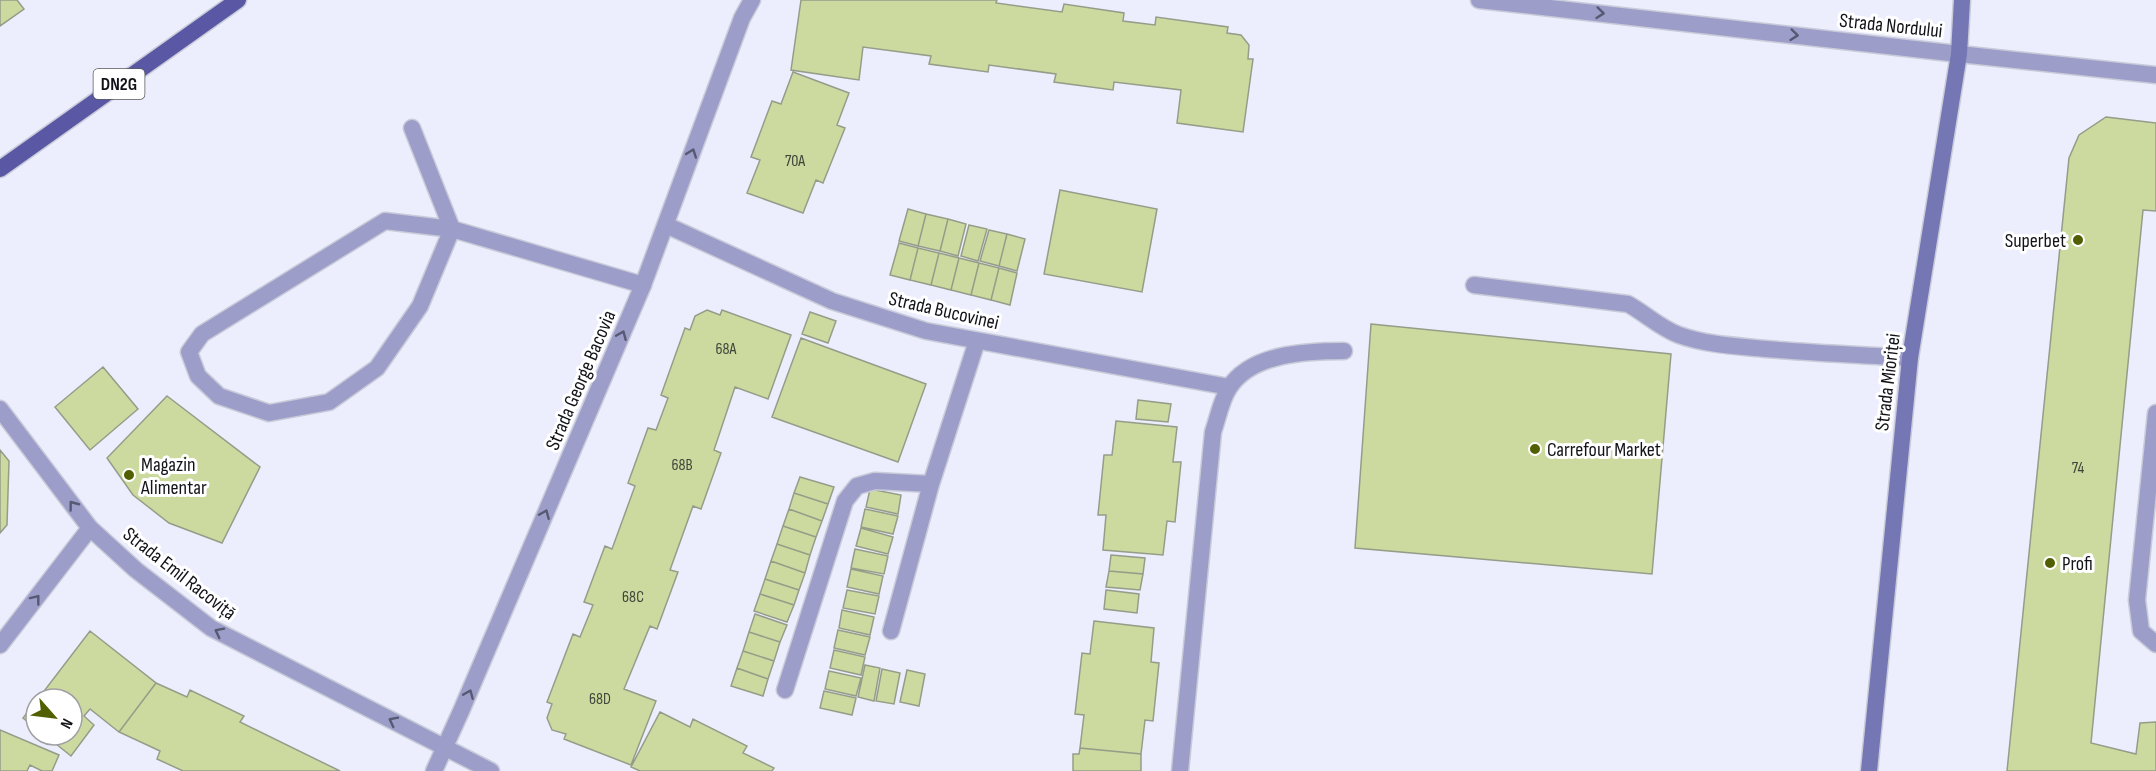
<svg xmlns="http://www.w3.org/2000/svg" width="2156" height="771" viewBox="0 0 2156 771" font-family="'Sofia Sans Condensed',sans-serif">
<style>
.building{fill:#ccda9f;stroke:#979c89;stroke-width:1.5}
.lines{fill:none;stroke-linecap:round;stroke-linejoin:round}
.service-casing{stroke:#c9cbd9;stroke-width:19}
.minor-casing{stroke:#c9cbd9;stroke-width:19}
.tertiary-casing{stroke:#c9cbd9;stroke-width:19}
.secondary-casing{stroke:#c9cbd9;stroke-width:19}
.primary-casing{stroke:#c9cbd9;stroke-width:19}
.service{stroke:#9c9ec9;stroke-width:16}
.minor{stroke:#9c9ec9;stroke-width:16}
.tertiary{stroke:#9c9ec9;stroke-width:16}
.secondary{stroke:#7576b4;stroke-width:16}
.primary{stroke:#5a58a4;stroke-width:16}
.oneway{stroke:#575871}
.poi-dot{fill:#515f00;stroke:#fff;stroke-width:2}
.labels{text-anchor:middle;stroke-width:6;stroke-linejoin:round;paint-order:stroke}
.number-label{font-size:16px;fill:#40443a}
.shield{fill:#fff;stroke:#59595e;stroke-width:1.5}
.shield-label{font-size:18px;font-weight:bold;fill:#121219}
.street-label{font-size:20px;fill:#121219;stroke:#fff}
.poi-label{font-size:20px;fill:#121219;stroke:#fff;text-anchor:start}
</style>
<rect width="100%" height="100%" fill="#eceefe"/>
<!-- building -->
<path class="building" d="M0,0H17L24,9L0,26Z
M801,0H997L996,3L1062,12L1064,4L1124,13L1123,21L1155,25L1156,17L1228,27L1227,33L1241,35L1249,45L1248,59H1253L1243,132L1177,123L1181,90L1114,82L1113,90L1054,82L1056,74L989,65L988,72L929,64L931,56L863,47L859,80L791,70Z
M793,72L849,93L837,125L845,128L823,183L816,180L803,213L747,193L760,160L751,157L772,101L781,104Z
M2106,117L2156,123V211L2143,210L2091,743L2136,754L2140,723L2156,722V771H2007L2069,158L2079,135Z
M1060,190L1157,209L1142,292L1044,274Z
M908,209L926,214L918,246L899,241Z
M926,214L948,219L940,251L918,246Z
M948,219L966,224L958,256L940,251Z
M969,225L987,229L978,261L961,256Z
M989,230L1007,234L999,266L980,261Z
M1007,234L1025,239L1017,271L999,266Z
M899,243L918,248L910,280L890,275Z
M918,248L939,253L931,285L910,280Z
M939,253L959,258L951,290L931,285Z
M959,258L979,263L971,295L951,290Z
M979,263L999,268L991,300L971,295Z
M999,268L1017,273L1010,305L991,300Z
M707,310L720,315L722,310L791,335L768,399L735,387L714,450L721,453L701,509L693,506L670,570L678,572L657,629L650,626L624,689L656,701L631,765L564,739L566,734L552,730L547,718L552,704L547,702L573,634L580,637L593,605L584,602L605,546L612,549L635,486L628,483L648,428L656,430L668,398L661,395L685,328L690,330L695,316Z
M810,312L836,321L828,343L802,334Z
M1371,324L1671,354L1652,574L1355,548Z
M801,338L926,384L898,462L772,417Z
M103,367L138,409L90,450L55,407Z
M167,396L260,467L222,543L169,523L133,495L107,458Z
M1138,400L1171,404L1168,422L1136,419Z
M1116,421L1177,427L1173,462H1181L1175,522L1167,521L1163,555L1103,550L1106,515H1098L1104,455H1112Z
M0,450L9,461L7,525L0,533Z
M800,477L834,487L828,504L794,493Z
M870,489L901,495L898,514L866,507Z
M794,493L828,504L822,521L789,509Z
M789,509L822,521L816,537L783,526Z
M865,509L898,516L893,534L861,527Z
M783,526L816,537L810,555L777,544Z
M861,528L893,537L888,554L856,546Z
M777,544L810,555L805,573L771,561Z
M855,549L888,556L884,574L851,568Z
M1111,555L1145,558L1143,574L1109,571Z
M771,561L805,573L799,590L765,579Z
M851,569L883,576L879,594L847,587Z
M1109,571L1143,574L1140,590L1106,587Z
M765,579L799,590L794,605L760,594Z
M847,590L879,596L875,614L843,608Z
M1106,590L1139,594L1137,613L1104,609Z
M760,594L794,605L787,622L754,611Z
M842,610L874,617L870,635L839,628Z
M755,614L787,625L780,642L749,632Z
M1094,621L1154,628L1151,662L1159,663L1153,721L1145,720L1141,754L1080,748L1084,715L1075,714L1082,653L1090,654Z
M838,630L870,637L865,655L834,648Z
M90,631L156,683L119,732L90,709L84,716L94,725L71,756L45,735H72V699H38Z
M749,632L780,642L774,661L743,651Z
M834,650L865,657L861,675L830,668Z
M743,651L774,661L768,679L737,668Z
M865,665L880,668L874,701L858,697Z
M737,668L768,679L763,696L731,686Z
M882,669L900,673L894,704L876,701Z
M907,670L925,674L919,706L900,702Z
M829,671L861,678L856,696L825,689Z
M156,683L187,697L190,690L244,716L240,722L340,771H183L157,759L160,751L119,732Z
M824,691L856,698L852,715L820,708Z
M36,701V728L23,718Z
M660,712L690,727L693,719L747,746L743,753L774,768L772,771H640L631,767Z
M0,730L59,755L52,771H42L30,765L27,771H0Z
M1080,748L1141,754V771H1073V754H1079Z"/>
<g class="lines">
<!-- service casing -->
<g class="service-casing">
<path id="service" d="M412,128L452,229L420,306L377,368L329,402L269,413L219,396L198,376L189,352L202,334L385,221L452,229L643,285
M1474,285L1628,304C1646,314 1660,328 1679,335C1707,345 1737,346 1766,349C1814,353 1862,355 1910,358
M2156,413L2137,600L2141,631L2156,644
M891,631L931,484L977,341
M785,690L845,501L857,486L875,481L931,484"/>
</g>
<!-- minor casing -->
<g class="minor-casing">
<path id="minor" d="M1959,54L2156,75
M666,225L832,301L926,331L1229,387
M0,409L90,528L136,570L211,628L491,771
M0,645L90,528
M1180,771L1213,432C1218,418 1221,400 1229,388C1251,353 1307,351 1344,351"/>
</g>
<!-- tertiary casing -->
<g class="tertiary-casing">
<path id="tertiary" d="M1479,0L1959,54
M434,771L462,709L643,285L742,18L752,0"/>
</g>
<!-- secondary casing -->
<g class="secondary-casing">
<path id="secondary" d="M1869,771L1910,358L1959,54L1962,0"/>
</g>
<!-- primary casing -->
<g class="primary-casing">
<path id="primary" d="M0,169L238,0"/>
</g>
<!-- service -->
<use href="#service" class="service"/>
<!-- minor -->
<use href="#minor" class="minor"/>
<!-- tertiary -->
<use href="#tertiary" class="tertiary"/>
<!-- secondary -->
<use href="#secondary" class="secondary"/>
<!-- primary -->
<use href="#primary" class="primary"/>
</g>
<!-- one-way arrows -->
<defs><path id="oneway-chevron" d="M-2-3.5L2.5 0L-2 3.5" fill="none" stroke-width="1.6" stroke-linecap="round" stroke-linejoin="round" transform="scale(1.5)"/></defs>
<g class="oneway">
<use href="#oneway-chevron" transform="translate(1600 13) rotate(6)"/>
<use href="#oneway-chevron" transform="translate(1794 35) rotate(6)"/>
<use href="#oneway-chevron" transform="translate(692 153) rotate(-70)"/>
<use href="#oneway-chevron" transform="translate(622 335) rotate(-67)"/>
<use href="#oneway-chevron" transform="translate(73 505) rotate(-127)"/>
<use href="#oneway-chevron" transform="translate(545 514) rotate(-67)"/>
<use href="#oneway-chevron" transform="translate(36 599) rotate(-52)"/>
<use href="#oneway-chevron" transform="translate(219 632) rotate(-153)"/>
<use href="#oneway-chevron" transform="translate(469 694) rotate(-67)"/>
<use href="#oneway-chevron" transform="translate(393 721) rotate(-153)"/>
</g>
<!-- markers -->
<g class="poi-dot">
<circle cx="2078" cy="240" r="6"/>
<circle cx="1535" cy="449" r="6"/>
<circle cx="129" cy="475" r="6"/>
<circle cx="2050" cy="563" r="6"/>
</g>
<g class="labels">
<!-- number labels -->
<g class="number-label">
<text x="795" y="166">70A</text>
<text x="726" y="354">68A</text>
<text x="682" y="470">68B</text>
<text x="2078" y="473">74</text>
<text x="633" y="602">68C</text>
<text x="600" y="704">68D</text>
</g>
<!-- shield labels -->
<rect class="shield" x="93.5" y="69" width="51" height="30" rx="4.5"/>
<g class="shield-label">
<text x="119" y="90">DN2G</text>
</g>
<!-- street labels -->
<g class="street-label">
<text transform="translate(1891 25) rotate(6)" y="7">Strada Nordului</text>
<text transform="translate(944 310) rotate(13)" y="7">Strada Bucovinei</text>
<text transform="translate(580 380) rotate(-67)" y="7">Strada George Bacovia</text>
<text transform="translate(1887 382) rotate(-83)" y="7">Strada Mioriței</text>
<text transform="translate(180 573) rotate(38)" y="7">Strada Emil Racoviță</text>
</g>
<!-- poi labels -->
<g class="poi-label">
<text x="2066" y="247" text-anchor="end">Superbet</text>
<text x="1547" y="456">Carrefour Market</text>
<text x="141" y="471">Magazin<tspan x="141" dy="23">Alimentar</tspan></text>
<text x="2062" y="570">Profi</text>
</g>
</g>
<!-- north arrow -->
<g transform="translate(54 717) rotate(118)"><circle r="28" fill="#ffffff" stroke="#a0a0a3" stroke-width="1.5"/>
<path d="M0-4.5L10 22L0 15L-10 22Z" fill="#515f00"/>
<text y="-9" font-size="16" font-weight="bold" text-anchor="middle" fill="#121219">N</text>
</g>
</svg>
